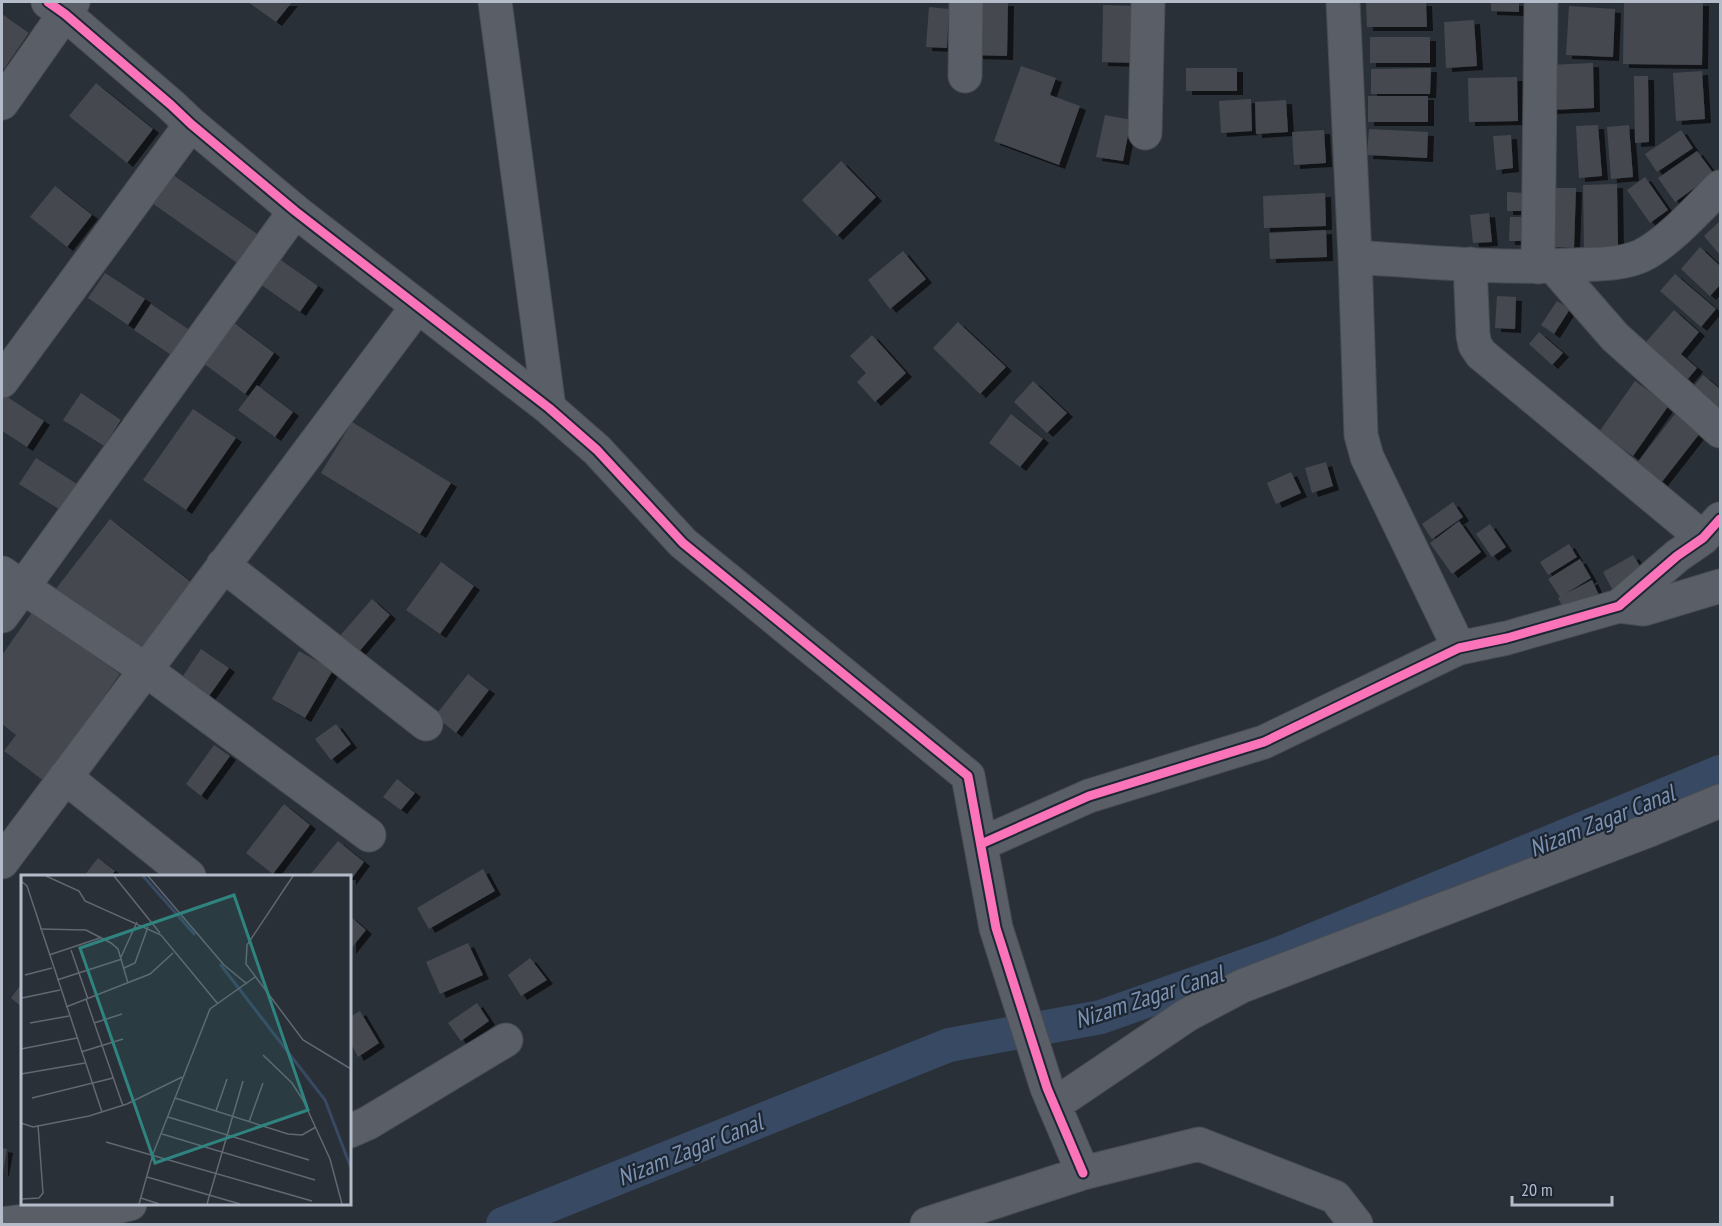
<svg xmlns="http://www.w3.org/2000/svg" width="1722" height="1226" viewBox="0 0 1722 1226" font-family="'PT Sans Narrow',sans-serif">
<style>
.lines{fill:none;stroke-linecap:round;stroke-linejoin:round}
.canal{stroke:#384963;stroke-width:34}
.building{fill:#444950;filter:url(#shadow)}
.minor-casing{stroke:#484c53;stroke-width:35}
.minor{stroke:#5a5e66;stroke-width:33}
.cycleway-casing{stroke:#1d2633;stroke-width:13}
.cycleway{stroke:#fb73b8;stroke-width:9}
.labels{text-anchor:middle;stroke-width:4.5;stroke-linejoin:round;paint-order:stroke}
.water-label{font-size:24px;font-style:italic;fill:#7c92b1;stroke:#1d2633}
.inset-river{fill:none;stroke:#384963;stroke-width:3}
.inset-road{fill:none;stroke:#616872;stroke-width:1.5}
.view{fill:#308480;fill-opacity:0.15;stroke:#308480;stroke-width:3}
.inset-edge{fill:none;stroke:#b4bcc9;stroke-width:3}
</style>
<defs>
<filter id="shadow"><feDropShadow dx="6" dy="4" stdDeviation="0" flood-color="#0009"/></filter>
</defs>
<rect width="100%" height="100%" fill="#2a3038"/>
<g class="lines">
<!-- canal -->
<path class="canal" d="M503,1224L949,1045L1101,1017L1281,953L1720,772"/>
</g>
<!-- building -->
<path class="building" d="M248,2H292L276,22Z
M974,2H1008L1007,56L973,55Z
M1366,2H1426L1427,27H1367Z
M1491,2H1519V12L1491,11Z
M1624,2H1703L1702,65L1623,64Z
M1103,5L1137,6L1136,63L1102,62Z
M1569,6L1615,9L1613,57L1566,55Z
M929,7L949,9L947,48L926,47Z
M2,14L29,33L4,69L2,67Z
M1474,20L1477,66L1446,68L1444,22Z
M1370,37H1430V63H1370Z
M1593,63L1594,108L1550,110L1548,65Z
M1021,66L1056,78L1050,95L1080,106L1059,165L994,141Z
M1186,68H1237V91H1186Z
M1431,68L1430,94H1371V69Z
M1702,71L1705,119L1676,121L1673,73Z
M1634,76H1648L1649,142L1635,143Z
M1517,77L1518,121L1469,122L1468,78Z
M96,83L153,129L127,163L69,116Z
M1368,96H1428V122H1368Z
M1251,99L1252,131L1221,133L1219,101Z
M1286,100L1288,132L1256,134L1255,102Z
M1105,115L1131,120L1123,161L1096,157Z
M1598,125L1602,176L1579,178L1576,126Z
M1629,125L1633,177L1611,179L1607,127Z
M1369,129L1428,132L1427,158L1367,155Z
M1324,130L1326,163L1294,165L1292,132Z
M1681,130L1693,148L1657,172L1645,154Z
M1511,135L1513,168L1496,170L1493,136Z
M1697,151L1714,174L1675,202L1658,178Z
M841,161L876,197L837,236L802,200Z
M169,172L263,238L243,267L149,201Z
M1645,177L1668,210L1650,223L1627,190Z
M1617,184L1618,248L1584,249L1583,185Z
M55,186L92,215L67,247L30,217Z
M1553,188H1576L1574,248L1551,247Z
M1507,192L1527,193V211H1507Z
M1325,193L1326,226L1264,228L1263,196Z
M1489,213L1492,242L1473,243L1470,215Z
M1510,217H1531L1530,241H1509Z
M1720,221V255L1704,236Z
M1326,230L1327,257L1270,259L1269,233Z
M1700,247L1720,266V285L1710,296L1681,269Z
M903,251L926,279L890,309L868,280Z
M278,258L318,286L300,312L260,284Z
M105,273L145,299L128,325L88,298Z
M1675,274L1716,309L1701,327L1660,291Z
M1497,296L1516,297L1515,329L1495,328Z
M1557,301L1570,309L1554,334L1541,325Z
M151,304L191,331L174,357L134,330Z
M1674,310L1699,332L1681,354L1697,368L1683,385L1640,349Z
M233,322L274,353L245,394L203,363Z
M958,322L1006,367L980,394L933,348Z
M1539,332L1563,353L1552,365L1529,344Z
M872,335L906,373L875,402L857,382L866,373L850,356Z
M1703,375L1720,389V420L1689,392Z
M1033,381L1067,413L1047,433L1014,402Z
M1635,381L1669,405L1633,456L1599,432Z
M257,385L293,412L275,437L238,410Z
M81,393L121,420L104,446L63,420Z
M3,394L44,421L27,447L2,431V397Z
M193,409L236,438L186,510L143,480Z
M1011,414L1043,439L1020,467L989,443Z
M1675,414L1700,433L1658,487L1633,468Z
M352,422L451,483L420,534L321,473Z
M36,458L77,484L60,510L19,484Z
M1326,462L1333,486L1312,493L1305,468Z
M1291,472L1301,493L1276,504L1267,483Z
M1453,502L1463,517L1432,539L1422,524Z
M110,519L196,586L142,658L55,590Z
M1459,521L1481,552L1452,574L1430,543Z
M1490,524L1506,547L1492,557L1476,534Z
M1569,544L1577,557L1548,575L1540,562Z
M1633,555L1643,571L1612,589L1603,572Z
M1580,559L1591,578L1565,594L1592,580L1599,595L1566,613L1558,598L1560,597L1548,579Z
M441,562L474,586L440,634L406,610Z
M372,599L390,615L358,653L339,637Z
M33,611L120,674L44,781L4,751L16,735L2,724V655Z
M201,649L229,668L202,706L175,688Z
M299,651L333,670L305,718L272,699Z
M468,674L489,690L456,733L435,716Z
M336,724L351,744L331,760L315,739Z
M214,745L230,756L201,796L186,784Z
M397,779L415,793L401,810L383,797Z
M284,804L310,825L273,874L246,853Z
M338,841L364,862L350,881V876H309Z
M98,858L115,871L111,876H84Z
M483,869L495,891L429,929L417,908Z
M350,916L366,930L350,950Z
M468,943L483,975L440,994L426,962Z
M530,958L547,980L521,996L508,975Z
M22,983V1007L11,998Z
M477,1003L489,1021L461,1041L448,1023Z
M360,1011L379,1043L358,1057L350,1042V1017Z
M2,1148L7,1149L3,1172H2Z"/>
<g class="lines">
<!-- minor casing -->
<g class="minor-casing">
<path id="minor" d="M48,2L65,14L171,105L191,124L295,211L549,408L597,450L683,543L968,776L996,928L1047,1088L1083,1173
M495,2L549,408
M1343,2L1355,257L1361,435L1367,457L1459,648
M965,76L966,2
M2,103L73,2
M1145,133L1148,2
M1355,257C1428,262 1501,269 1574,265C1597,264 1620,265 1641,256C1668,243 1699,208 1720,187
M1470,264L1473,335L1475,345L1481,354L1703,538
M1553,266L1615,337L1720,431
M1538,267L1541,2
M2,381L191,124
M223,565L426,724
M2,573L146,670L369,835
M1619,606L1644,609L1720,586
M2,616L295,211
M65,777L189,876
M981,844L1089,796L1264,742L1459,648L1507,638L1619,606L1677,556L1703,538L1720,519
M2,862L417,307
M1054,1105L1187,1015L1242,986L1647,831L1720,801
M350,1131L368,1123L506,1040
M2,1224L89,1213L130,1204
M927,1224L1083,1173L1199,1144L1335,1197L1356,1224"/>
</g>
<!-- minor -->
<use href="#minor" class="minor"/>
<!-- cycleway casing -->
<g class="cycleway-casing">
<path id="cycleway" d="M48,2L65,14L171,105L191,124L295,211L549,408L597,450L683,543L968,776L996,928L1047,1088L1083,1173
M981,844L1089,796L1264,742L1459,648L1507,638L1619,606L1677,556L1703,538L1720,519"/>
</g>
<!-- cycleway -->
<use href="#cycleway" class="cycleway"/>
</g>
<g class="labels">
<!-- water labels -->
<g class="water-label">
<text transform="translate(1602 821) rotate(-22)" y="8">Nizam Zagar Canal</text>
<text transform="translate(1149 997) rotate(-18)" y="8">Nizam Zagar Canal</text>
<text transform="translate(690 1150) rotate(-22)" y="8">Nizam Zagar Canal</text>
</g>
</g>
<!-- overview -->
<g transform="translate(21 875)">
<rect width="330" height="330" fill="#2a3038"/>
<path class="inset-river" d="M122,1L174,60M199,89L304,225L330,293"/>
<path class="inset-road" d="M25,1L58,16L64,26L140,60L197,129M93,1L139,58M127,1L203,90L226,109M272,1L226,70L225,89L282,165L330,194M0,6L6,11L81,237M19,54L65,55L90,68L97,74L107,108M50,75L67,124M28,80L79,63M100,82L116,47M103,93L114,88L127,52M4,100L31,93M36,105L101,84M1,123L39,115M65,124L102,231M45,132L129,99L152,78M9,148L48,141M73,148L101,139M0,174L56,163M60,177L102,164M242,180L271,208L282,225L309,284L321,329M0,199L64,188M11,223L92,203M154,223L267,259L281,260L295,252M195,236L206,204M147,242L288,285M228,247L242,208M0,248L12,252L68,241L106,229L161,202M141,259L294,305M85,267L291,326M126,302L219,329M120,323L138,329M0,324L18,323L22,318L17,250M118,329L132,279L189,134L234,102M186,329L222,206"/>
<path class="view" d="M213,20L287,235L134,288L59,73Z"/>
<rect width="330" height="330" class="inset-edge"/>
</g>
<!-- border -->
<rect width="1722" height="1226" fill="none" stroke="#b4bcc9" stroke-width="6"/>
<!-- scale -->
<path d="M1512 1196v9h100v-9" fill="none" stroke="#b4bcc9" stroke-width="3"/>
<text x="1521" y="1196" font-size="18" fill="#b4bcc9" stroke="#1d2633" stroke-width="4.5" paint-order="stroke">20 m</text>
</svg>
